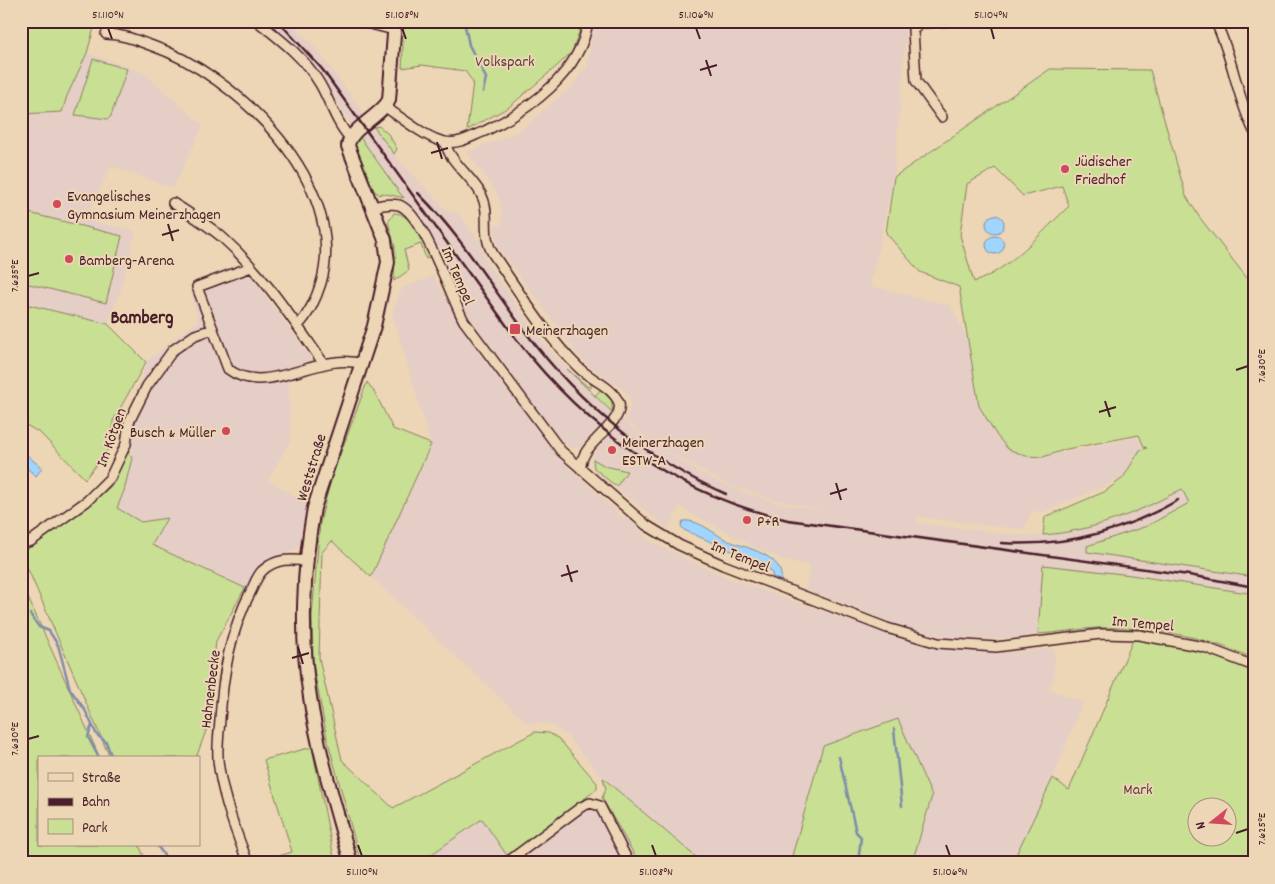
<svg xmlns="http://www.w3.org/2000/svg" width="1275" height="884" viewBox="0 0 1275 884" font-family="Dekko,sans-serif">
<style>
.built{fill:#e5cec5;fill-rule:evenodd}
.green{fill:#c8df94;stroke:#897f60;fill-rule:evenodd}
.water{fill:#9fd5fe;stroke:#7d8caa}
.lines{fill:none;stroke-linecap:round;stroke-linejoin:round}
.stream{stroke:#7d8caa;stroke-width:2.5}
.minor-casing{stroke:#4a1f2b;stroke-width:12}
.secondary-casing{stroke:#4a1f2b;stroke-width:16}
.minor{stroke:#ecd6b5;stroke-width:9}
.secondary{stroke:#ecd6b5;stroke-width:12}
.rail{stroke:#4a1f2b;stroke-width:2.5}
.ticks{fill:none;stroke:#4a1f2b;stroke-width:2}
.poi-dot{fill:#d1495b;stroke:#ecd6b5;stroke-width:2}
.labels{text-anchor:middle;stroke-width:4;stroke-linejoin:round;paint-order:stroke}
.park-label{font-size:16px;fill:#5d3c3b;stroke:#ecd6b5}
.poi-label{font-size:16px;fill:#4a1f2b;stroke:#ecd6b5;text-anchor:start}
.street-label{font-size:16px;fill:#4a1f2b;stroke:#ecd6b5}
.quarter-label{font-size:19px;font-weight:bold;fill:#4a1f2b;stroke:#ecd6b5}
.neatline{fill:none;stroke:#4a1f2b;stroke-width:2}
.ticks-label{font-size:12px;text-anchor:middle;fill:#4a1f2b}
</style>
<rect width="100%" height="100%" fill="#ecd6b5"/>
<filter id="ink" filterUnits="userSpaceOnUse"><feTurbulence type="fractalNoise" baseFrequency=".02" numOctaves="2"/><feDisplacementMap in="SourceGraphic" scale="10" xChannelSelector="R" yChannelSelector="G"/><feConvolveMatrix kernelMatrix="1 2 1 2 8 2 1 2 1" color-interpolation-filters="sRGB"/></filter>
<g filter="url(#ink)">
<!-- built -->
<path class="built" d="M265,21H290L315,47L394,154L446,210L459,214L480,241L486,261L536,333L554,355L612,412L661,450L625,419L631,404L627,394L621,388L591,368L580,357L498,248L494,230V224L500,226L502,218L499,196L467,152L518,132L569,89L587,66L594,21H907L894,177L870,286L951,306L969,342L979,406L1043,457L1137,437L1142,448L1123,478L1043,512L1035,511L1030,514L1024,530L918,517L916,523L1029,536L1057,534L1113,522L1182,489L1190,503L1147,526L1087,552L1254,577V594L1131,575L1052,633L1014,638L963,640L924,633L897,625L806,589L809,565L783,560L748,544L680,507L668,529L594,470L591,464L593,456L603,442L592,434L582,446L573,449L562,442L551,428L473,323L452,284L436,244L421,219L399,192L322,82L282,36ZM664,451L731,486L772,499L827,511L780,504L737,490L698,472Z
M87,53L143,72L203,126L173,188L111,166L85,220L136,231L120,292L108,324L21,303V114L62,112L67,96Z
M244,266L314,362L288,370L291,439L268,480L307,503L299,547L256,571L245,588L152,545L166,519L141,522L116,508L124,491L132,458V409L146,362L198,321L189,285Z
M433,276L468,335L558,456L625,520L628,518L650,541L725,577L918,644L955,650L1001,653L1053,648L1055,659L1053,678L1049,690L1083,702L1053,778L1012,863H912L932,796L860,733L823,747L790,863H703L603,778L565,734L551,725L541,723L529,725L371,577L431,444L392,313L402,288Z
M602,798L639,863H514Z
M483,819L511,863H419Z"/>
<!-- green -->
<path class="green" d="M21,21H96L87,53L67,96L62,112L21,114Z
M404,21H583L572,52L557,66L509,107L467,130L473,82L465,71L422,65L402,68Z
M93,59L127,69L111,116L108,119L75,115Z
M1050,69L1150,70L1186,196L1200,218L1254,287V577L1087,552V546L1147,526L1189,503L1182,489C1137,513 1094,531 1043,535L1045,517L1104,492L1123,478L1140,450L1147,448L1144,447L1139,435L1067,449L1043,457L1026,456L1008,449L997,436L979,406L959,287L920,272L886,233L894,177ZM995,168L1023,196L1062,186L1069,206C1043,231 1008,271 974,282L960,235L967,184Z
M379,126L389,135L397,149L394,154L374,127Z
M360,137L399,192L404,198L382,193L380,195L369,187L354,147Z
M21,211L122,236L106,303L21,282Z
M394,213C412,213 424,242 431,256L426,259L421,244L404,250L409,270L394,281L395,247L388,222Z
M21,303L108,324L146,362L113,421V443L85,479L40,433L21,422Z
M567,369L588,387L592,383L593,384L589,390L595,396L601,389L612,401V412Z
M367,382L375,393L393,429L431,444L371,577L332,541L322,552L319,658L342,760L393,808L535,732L549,733L559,739L597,783V789L508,857L482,819L419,863H361L327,738L313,664L312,616L320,522L331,479Z
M128,452L132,458L124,491L117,508L141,522L167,518L152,545L245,588L216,641L207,728L196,758H110L21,553L85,509L110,487Z
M593,459L605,466L627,471L617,486L614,485L594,468Z
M1043,565L1131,575L1254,594V659C1206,636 1149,626 1096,628C1077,629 1058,633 1038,634Z
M21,582L100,758H39V845H139L147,863H21Z
M1133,640C1174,644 1217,651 1254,671V863H1012L1053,778L1069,790ZM1198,806H1228V836H1198Z
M898,719L932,796L912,863H790L823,746Z
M312,747L335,863H256L292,852L264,760Z
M603,778L703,863H639L602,798L606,789Z"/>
<!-- water -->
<path class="water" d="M986 224a9 9 0 1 1 18 0a9 9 0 1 1-18 0Z
M986 245a9 9 0 1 1 18 0a9 9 0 1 1-18 0Z
M21,450L42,468L36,476L21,463Z
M683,521C699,519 715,535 729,541C746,548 785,555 781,581L773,577L771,571L766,566L684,530L681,526Z"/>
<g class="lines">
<!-- stream -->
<path class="stream" d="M464,21L469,45L486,78L483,92
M30,614L39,627L49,631L58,645L70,689L85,710L97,735L106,742L112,758
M92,725L88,737L99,758
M894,729L902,806
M839,757L856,832L861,837L858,863
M157,845L169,863"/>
<!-- minor casing -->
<g class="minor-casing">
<path id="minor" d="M257,21C280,39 305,58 320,84C330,101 336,123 350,138
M358,21L394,30
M1215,21C1233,56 1236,96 1254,131
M106,34C122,34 136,40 150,45C236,74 350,184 321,283C316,299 310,313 298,326
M385,107C401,117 427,139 445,142C458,145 472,136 485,131C529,110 581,73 588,21
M942,117L916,81L913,30L921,23L948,21
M446,143C447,159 473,178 481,194C492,215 480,232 493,254C520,293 545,335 579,368C591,380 612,386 619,403C624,425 579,443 581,469
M173,203C190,214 208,225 223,238C263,274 293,320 324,364
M372,207C381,205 390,203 399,205C424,214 450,296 464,321L561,451L646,525L679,545L723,565L887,628L938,643L996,647L1101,634L1139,635L1204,647L1254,666
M251,267L197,287L228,369C267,399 320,350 362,364
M21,544L31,541L87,501L110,478L126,444L129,422L147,386L173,350L195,335L213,329
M248,863C236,832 224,801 219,768C216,752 219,735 220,719C223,673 230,632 251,591C254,585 257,576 262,571C276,558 290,559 308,561
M506,863L581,807L590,803L600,806L629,863"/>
</g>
<!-- secondary casing -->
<g class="secondary-casing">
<path id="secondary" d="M351,863C336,808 318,753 310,697C300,636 303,568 314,508L374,326L388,262L385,240L348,146C349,129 381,116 389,100L395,21"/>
</g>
<!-- minor -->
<use href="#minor" class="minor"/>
<!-- secondary -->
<use href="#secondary" class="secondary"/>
<!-- rail -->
<path class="rail" d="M278,21L322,69L517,340C586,429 677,495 788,520L1189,575L1254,587
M418,193C463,238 489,284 527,334C579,403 647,460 726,494
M1001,543C1065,547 1123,532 1178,500"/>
</g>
</g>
<!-- ticks -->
<path class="ticks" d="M108,28L112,39M402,28L406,39M696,28L700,39M991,28L994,39M706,60L711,76M700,70L717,65M437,142L442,159M431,153L448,148M168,224L173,241M162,235L179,230M28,276L39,273M1236,370L1248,366M1105,401L1110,417M1099,412L1116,407M836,483L841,500M830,494L847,489M567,565L572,582M561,576L578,571M298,647L303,664M292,658L309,653M28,739L39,736M1236,833L1248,829M358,845L362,856M652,845L656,856M946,845L950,856"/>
<!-- markers -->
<g class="poi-dot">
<circle cx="1065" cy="169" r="5"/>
<circle cx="57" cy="204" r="5"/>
<circle cx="69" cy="259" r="5"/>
<rect x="509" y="323" width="12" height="12" rx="2.5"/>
<circle cx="226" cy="431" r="5"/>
<circle cx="612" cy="450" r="5"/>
<circle cx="747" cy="520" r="5"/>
</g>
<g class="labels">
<!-- park labels -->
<g class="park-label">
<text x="505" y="66">Volkspark</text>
<text x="1138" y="794">Mark</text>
</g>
<!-- poi labels -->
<g class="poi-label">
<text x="1075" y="166">Jüdischer<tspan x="1075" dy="18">Friedhof</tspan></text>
<text x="67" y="201">Evangelisches<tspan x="67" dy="18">Gymnasium Meinerzhagen</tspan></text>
<text x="79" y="265">Bamberg-Arena</text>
<text x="526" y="335">Meinerzhagen</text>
<text x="216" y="437" text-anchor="end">Busch &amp; Müller</text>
<text x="622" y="447">Meinerzhagen<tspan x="622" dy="18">ESTW-A</tspan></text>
<text x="757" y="526">P+R</text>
</g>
<!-- street labels -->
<g class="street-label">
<text transform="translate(459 275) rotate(67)" y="6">Im Tempel</text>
<text transform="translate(110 437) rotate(-70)" y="6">Im Kötgen</text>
<text transform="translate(310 467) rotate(-73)" y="6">Weststraße</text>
<text transform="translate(741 555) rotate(22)" y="6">Im Tempel</text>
<text transform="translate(1143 622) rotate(5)" y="6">Im Tempel</text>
<text transform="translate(209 689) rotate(-83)" y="6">Hahnenbecke</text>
</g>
<!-- quarter labels -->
<g class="quarter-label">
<text x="142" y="323">Bamberg</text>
</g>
</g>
<!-- margin -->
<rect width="1275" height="884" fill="none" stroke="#ecd6b5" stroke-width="55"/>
<!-- legend -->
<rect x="38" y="756" width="162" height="90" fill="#ecd6b5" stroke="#ab8d7e"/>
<rect x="48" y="773" width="25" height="8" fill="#ecd6b5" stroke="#ab8d7e"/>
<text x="82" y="782" font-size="15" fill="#4a1f2b">Straße</text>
<rect x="48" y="798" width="25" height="8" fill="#4a1f2b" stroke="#ab8d7e"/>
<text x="82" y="806" font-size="15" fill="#4a1f2b">Bahn</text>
<rect x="48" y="819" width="25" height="15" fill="#c8df94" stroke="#ab8d7e"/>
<text x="82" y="832" font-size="15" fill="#4a1f2b">Park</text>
<!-- north arrow -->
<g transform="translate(1212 822) rotate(253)"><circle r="24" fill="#ecd6b5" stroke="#ab8d7e"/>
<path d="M0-4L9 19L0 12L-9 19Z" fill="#d1495b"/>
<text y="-8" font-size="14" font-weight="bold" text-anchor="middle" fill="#4a1f2b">N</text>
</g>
<rect x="28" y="28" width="1220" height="828" class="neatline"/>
<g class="ticks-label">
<text x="108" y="18">51.110°N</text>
<text x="402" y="18">51.108°N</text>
<text x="696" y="18">51.106°N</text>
<text x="991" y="18">51.104°N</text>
<text transform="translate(14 276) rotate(-90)" y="4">7.635°E</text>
<text transform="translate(1261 366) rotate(-90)" y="4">7.630°E</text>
<text transform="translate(14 739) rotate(-90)" y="4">7.630°E</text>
<text transform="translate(1261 829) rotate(-90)" y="4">7.625°E</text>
<text x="362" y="875">51.110°N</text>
<text x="656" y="875">51.108°N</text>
<text x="950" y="875">51.106°N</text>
</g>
</svg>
